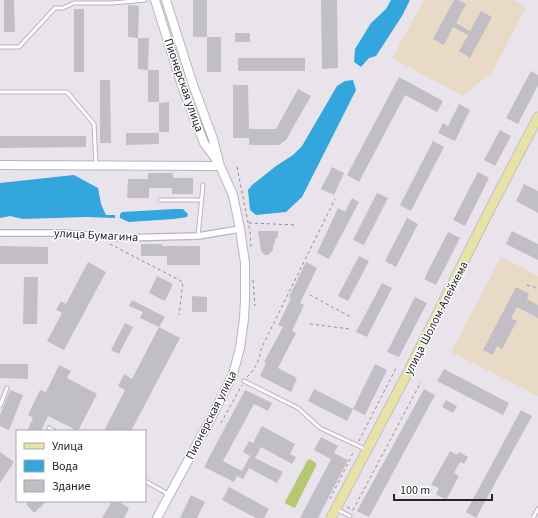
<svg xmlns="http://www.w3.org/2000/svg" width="538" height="518" viewBox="0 0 538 518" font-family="'Source Sans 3',sans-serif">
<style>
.education{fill:#e9dac7}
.green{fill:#b7c875}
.water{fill:#33a7dd}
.building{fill:#c2bec6}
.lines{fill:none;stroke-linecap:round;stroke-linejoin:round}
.service-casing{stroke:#bab5bd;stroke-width:5}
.minor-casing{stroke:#bab5bd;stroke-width:8}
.secondary-casing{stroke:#bab5bd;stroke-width:10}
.primary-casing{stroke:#c2c2c3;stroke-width:11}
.path{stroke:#918d93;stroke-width:1;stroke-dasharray:3 3;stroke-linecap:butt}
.service{stroke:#fff;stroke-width:3}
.minor{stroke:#fff;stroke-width:5.5}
.secondary{stroke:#fff;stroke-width:8}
.primary{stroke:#e8e2a6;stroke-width:9}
.labels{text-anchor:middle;stroke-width:3;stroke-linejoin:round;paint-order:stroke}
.street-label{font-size:12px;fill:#262427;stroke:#fff}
</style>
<rect width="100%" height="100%" fill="#e9e4ec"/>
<!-- education -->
<path class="education" d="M424,0H514L526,7L493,71L463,96L392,58Z
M501,257L538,276V396L451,352Z"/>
<!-- green -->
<path class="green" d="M310,459L316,463V466L295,508L286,504L285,502L307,461Z"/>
<!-- water -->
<path class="water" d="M391,0H410L402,16L376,56L369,58L361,67L354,62L355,49L371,23L386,9Z
M353,80L356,90L302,197L286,212L256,215L250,210L248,190L252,185L276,166L293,155L302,146L337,86L345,81Z
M74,175L98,188L101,204L106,215H115V218L87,217L23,219L10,216L0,218V183Z
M175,209H183L188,214L187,217L174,219L129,222L120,218V214L122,212Z"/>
<!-- building -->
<path class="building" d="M4,0H14L15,32H4Z
M193,0H207V37H193Z
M321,0H337L338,68L322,69Z
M454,0H458L466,4L456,23L470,31L481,11L492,17L470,58L459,51L468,35L453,27L444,45L433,39Z
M128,5L139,6L138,38L128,37Z
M74,9H84V72H74Z
M235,33H250V42H235Z
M207,37H221V72H207Z
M138,38H149L148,70L138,69Z
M238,58H305V71H238Z
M148,70H159V102H148Z
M531,71L538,75V85L518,124L506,118Z
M399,77L443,101L437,112L405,95L359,182L347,175Z
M100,80H110L111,143H100Z
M233,85H248L249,129H276L298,89L311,96L286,140L279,145H249V138H233Z
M169,102V132H159V103Z
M459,104L470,110L455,141L438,133L443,123L448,126Z
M500,130L511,136L495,166L484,160Z
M126,133H159V144L126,145Z
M0,136H86V147L0,148Z
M433,141L444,147L411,211L400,205Z
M332,167L344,173L334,195L321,189Z
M478,172L489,178L465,226L453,220Z
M148,173H173V178H193V194H172V188H149V198H127L128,179H148Z
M524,184L538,191V213L516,201Z
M377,193L388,198L364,245L353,240Z
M352,198L359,202L329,259L317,253L338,208L345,212Z
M407,218L418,224L396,267L385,261Z
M258,231H278V238H275V244L273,245V250L268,255H265L261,251Z
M512,231L538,244V260L506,244Z
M448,232L460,238L436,285L424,279Z
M141,244H162V246H200V265H167V256H141Z
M0,246L48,247V264H0Z
M359,256L369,261L348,301L338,296Z
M88,262L106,272L64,350L47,341L62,313L56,310L61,301L66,304Z
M306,262L317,268L300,303L304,305L292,331L296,333L278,368L297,378L291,392L260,376L266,363L264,362L283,327L278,325L291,298L289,297Z
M157,276L173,284L165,301L149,293Z
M24,277H38L37,324H23Z
M382,283L392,288L367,337L356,332Z
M516,287L529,294L527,299L538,305V318L517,307L511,318L517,321L502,349L497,346L493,355L483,350Z
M192,296L207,297V312H192Z
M415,297L427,303L399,357L387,352Z
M132,300L165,317L159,327L140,318L143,312L129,306Z
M125,323L133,327L119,354L111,350Z
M159,327L180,338L131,431H104L125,390L118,386L124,374L132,379Z
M0,364H28V379L0,378Z
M375,364L387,370L365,415L353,409Z
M59,365L71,371L67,378L97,394L78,431L48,416L41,431H27L33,418L28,415L40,390L46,392Z
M444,369L509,403L503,415L437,381Z
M314,389L353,409L347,421L308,401Z
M424,389L435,395L369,517L357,511Z
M10,390L23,395L9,430L0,426V415Z
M245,390L272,403L268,411L254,404L223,461L242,471L250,456L243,452L249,441L253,443L262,426L295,444L290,454L296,457L292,464L261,447L255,458L283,472L277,483L249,468L243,479L237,476L234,482L204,467Z
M446,400L457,406L453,413L442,407Z
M521,410L532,416L476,518L466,512Z
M321,437L338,446L334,453L348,460L318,518H300L331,459L314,450Z
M450,451L457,455L459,452L468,457L464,464L460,462L454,473L459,476L446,500L436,494L439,488L431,485Z
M0,452L14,462L0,483Z
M229,487L269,509L264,518H256L222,500Z
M191,495L205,502L197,518H180Z
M29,501H47L34,513L26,504Z
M112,501H117L129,508L124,518H102Z"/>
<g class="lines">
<!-- service casing -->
<g class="service-casing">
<path id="service" d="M0,47H19L55,8H63L74,3H113L145,0
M0,92H67L94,124L96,165
M160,200H201
M198,236L203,185
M244,381L298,408L320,428L365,449
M0,406L7,388
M49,428L54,431
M145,481L170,495
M338,510L350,516
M533,518L538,509"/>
</g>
<!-- minor casing -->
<g class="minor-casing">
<path id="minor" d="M0,233H63L121,238L198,236L240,229"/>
</g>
<!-- secondary casing -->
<g class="secondary-casing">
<path id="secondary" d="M155,0L183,89L204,143L218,162
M0,165L220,166
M157,518L211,418L233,374L240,348L244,319L245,299V263L240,229L233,195L220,166L213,139L192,82L166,0"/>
</g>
<!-- primary casing -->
<g class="primary-casing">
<path id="primary" d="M331,518L407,374L488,213L538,117"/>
</g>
<!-- path -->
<path class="path" d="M237,167L250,232L251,247
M249,223L297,225
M110,244L183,282L179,315
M253,280L255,306
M527,285L538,288
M310,295L351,317
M310,324L350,329
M247,377C255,369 260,360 261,349L335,199
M221,423L242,385
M359,441L396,368
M330,499L354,451
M347,507L353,510
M353,510L421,382"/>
<!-- service -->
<use href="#service" class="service"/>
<!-- minor -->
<use href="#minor" class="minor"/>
<!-- secondary -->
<use href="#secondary" class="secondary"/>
<!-- primary -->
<use href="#primary" class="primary"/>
</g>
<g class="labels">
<!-- street labels -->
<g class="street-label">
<text transform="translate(184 85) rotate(71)" y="4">Пионерская улица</text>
<text transform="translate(96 235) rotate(3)" y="4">улица Бумагина</text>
<text transform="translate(436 318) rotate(-63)" y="4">улица Шолом-Алейхема</text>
<text transform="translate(211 415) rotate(-63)" y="4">Пионерская улица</text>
</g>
</g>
<!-- legend -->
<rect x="16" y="430" width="130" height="72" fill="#ffffff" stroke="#a8a7a9"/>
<rect x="24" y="443" width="20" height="6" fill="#e8e2a6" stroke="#a8a7a9"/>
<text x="52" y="450" font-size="12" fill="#262427">Улица</text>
<rect x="24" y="460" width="20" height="12" fill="#33a7dd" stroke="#a8a7a9"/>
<text x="52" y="470" font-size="12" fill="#262427">Вода</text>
<rect x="24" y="480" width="20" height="12" fill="#c2bec6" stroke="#a8a7a9"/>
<text x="52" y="490" font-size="12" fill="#262427">Здание</text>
<!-- scale -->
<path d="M394 494v6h98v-6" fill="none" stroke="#262427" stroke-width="2"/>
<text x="400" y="494" font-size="12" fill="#262427" stroke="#ffffff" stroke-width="3" paint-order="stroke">100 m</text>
</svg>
